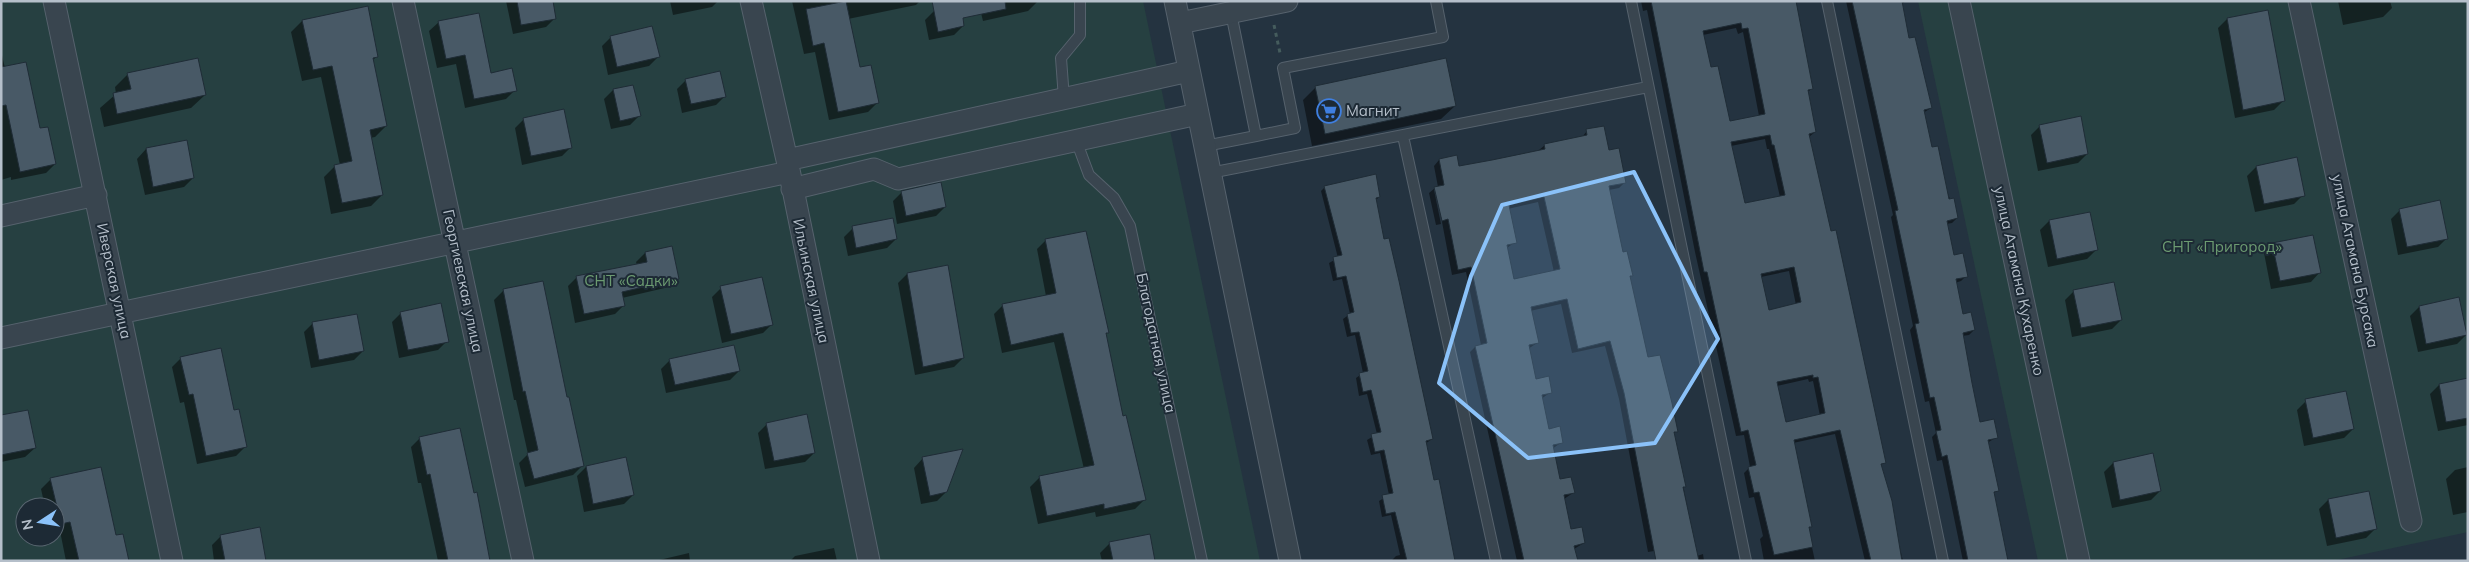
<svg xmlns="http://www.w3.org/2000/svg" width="2469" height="562" viewBox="0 0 2469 562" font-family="Mulish,sans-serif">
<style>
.green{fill:#264041;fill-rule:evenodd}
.shadow{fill:#0007;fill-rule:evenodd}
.building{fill:#485966;stroke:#1f2c36;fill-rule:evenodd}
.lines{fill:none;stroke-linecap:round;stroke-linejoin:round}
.service-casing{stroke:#56626d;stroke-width:12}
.minor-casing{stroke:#56626d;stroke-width:23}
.path{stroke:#455c5d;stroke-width:3;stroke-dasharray:4 4;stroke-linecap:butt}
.service{stroke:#39454f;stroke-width:10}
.minor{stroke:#39454f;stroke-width:21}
.marked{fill:#8bc2f9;fill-opacity:0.2;stroke:#8bc2f9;stroke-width:4;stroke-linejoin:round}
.labels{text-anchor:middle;stroke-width:4;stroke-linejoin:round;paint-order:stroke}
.poi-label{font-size:15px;fill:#b5bfca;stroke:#1d2a35;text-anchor:start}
.park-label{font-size:15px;fill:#6c9b71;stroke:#1d2a35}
.street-label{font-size:15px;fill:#b5bfca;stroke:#1d2a35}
</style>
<rect width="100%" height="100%" fill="#243340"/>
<!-- green -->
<path class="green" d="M1,1H1143L1260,561H1ZM25,507H55V537H25Z
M1918,1H2468V532L2332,561H2038Z"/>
<!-- shadow -->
<path class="shadow" d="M506,1H551L555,18L546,27L513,34Z
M670,1H718L712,7L673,15Z
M792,1H920L916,5L848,19L859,69L877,103L868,112L829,120L815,52L804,54Z
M978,1H1037V2L1028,11L983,21Z
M1641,1H1698L1731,8L1811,89L1807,93L1815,132L1809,137L1884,462L1880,466L1903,561H1865L1835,434L1793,443L1811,526L1808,529L1815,561H1764L1760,539L1763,536L1754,497L1749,498L1744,473L1750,467L1744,435L1736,436L1695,252L1647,10L1643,11ZM1736,28L1738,34L1743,32L1759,116L1729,122L1710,69L1703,35ZM1765,139L1767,149H1769L1780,197L1744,205L1731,146ZM1789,271L1796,305L1768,312L1761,277ZM1808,379L1809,382L1813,381L1820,416L1785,423L1777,386Z
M1846,1H1906L1901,4L1909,39L1931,108L1923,113L1931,148L1957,218L1952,223L1946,224L1953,257L1966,276L1961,281L1955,283L1962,315L1974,330L1969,335L1962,336L1979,423L1997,437L1987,443L1997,490L1993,494L2007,561H1963L1942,460L1937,461L1932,437L1936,433L1929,401L1925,402L1910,330L1913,326L1891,217L1893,215Z
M2338,1H2390L2392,8L2383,17L2343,25Z
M934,11L963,26L954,35L929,40L925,20Z
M2227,19L2283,101L2274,110L2235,118L2218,28Z
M302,21L377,56L372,61L386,126L375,137L370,138L382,195L371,206L331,214L324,177L335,166L340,165L321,77L302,81L291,32Z
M439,22L490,74L515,90L506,99L465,108L456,64L437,68L429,31Z
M611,37L658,57L649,66L608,75L602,46Z
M1,51L5,68L55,164L46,173L11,180V177L1,180Z
M128,74L205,95L191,108L104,127L100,108L116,94L115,87Z
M686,80L725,96L716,105L682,113L677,89Z
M1316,87L1455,106L1441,119L1312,146L1303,100Z
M613,90L639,116L630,125L611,129L604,99Z
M524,119L571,147L562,156L522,165L515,128Z
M2040,126L2087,154L2078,163L2038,171L2031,135Z
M1587,131L1608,152L1625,182L1619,188L1609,190L1622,253L1632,275L1629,278L1647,359L1676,431L1673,434L1697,556L1703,554L1704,561H1656L1654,551L1648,552L1619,399L1605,346L1572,353L1561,304L1530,311L1537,343L1528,349L1535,380L1551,392L1541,399L1548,430L1562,442L1552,449L1559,481L1573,493L1564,499L1570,531L1584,543L1574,549L1575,561H1517L1470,352L1475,347L1481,345L1466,272L1452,275L1436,190H1434L1441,224L1436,225L1429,193L1435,188L1438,187L1434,166L1439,160L1458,168L1539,150L1545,145L1582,137ZM1538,202L1554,272L1513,281L1507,248L1515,242L1508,209Z
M186,141L193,178L184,187L145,195L137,159L146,149Z
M2256,167L2303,195L2294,204L2255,212L2247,176Z
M1325,187L1379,197L1375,201L1432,439L1425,444L1453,561H1391L1396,556L1400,555L1391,515L1382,517L1379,501L1389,495L1380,453L1371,455L1367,440L1377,434L1367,394L1359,396L1356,378L1363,373L1355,335L1347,337L1343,319L1350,314L1342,279L1333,281L1329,263L1338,258L1321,191Z
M902,192L945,207L936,216L897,224L893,201Z
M2400,210L2447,238L2438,247L2398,255L2391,219Z
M2049,221L2096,250L2087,259L2048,267L2040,230Z
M853,228L896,239L887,248L848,256L844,237Z
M1046,240L1108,332L1105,335L1122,417L1144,500L1135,509L1096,517L1095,512L1038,524L1030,487L1039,478L1084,469L1054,342L1002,353L994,314L1003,305L1046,296L1037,249Z
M2273,244L2320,272L2311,282L2271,289L2264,253Z
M645,253L678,278L669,287L622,298L624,305L615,314L575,323L568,286L577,277L637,265L636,262Z
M907,274L963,358L954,367L915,375L898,283Z
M542,283L566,399L582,466L573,475L525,487L519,463L528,454L516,400H514L494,300L503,291Z
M721,288L772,324L763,333L722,343L712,297Z
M2074,291L2121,320L2112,329L2072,337L2065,300Z
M2419,307L2466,335L2457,344L2418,352L2410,316Z
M401,313L447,341L438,350L399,358L392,322Z
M313,323L363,351L354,360L311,368L304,332Z
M181,358L234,411L245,447L236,456L197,464L184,402L180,403L172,367Z
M670,360L739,371L730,380L666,393L661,369Z
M2468,379V425L2438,431L2430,394L2439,385Z
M2306,401L2353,429L2344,438L2304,446L2297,410Z
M1,417L35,448L25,457L1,462Z
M767,424L814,453L805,462L765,469L758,433Z
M420,438L490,561H438L421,483H418L411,447Z
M923,458L946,492L937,501L921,504L914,468Z
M625,459L633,495L624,504L584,512L577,476L586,467Z
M2113,463L2160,491L2151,500L2112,508L2104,472Z
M2468,467V512L2453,515L2446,479L2455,470Z
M51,479L116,537L128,561H66L60,531L55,532V507H45L41,489Z
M2328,500L2375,529L2366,538L2327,546L2319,509Z
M1149,535L1154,561H1102L1100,553L1109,544Z
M221,536L265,561H214L212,545Z
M834,548L837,561H790L795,556Z
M689,553L690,561H655Z"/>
<!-- building -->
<path class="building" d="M517,1H553L556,19L521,25Z
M846,1L860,67L871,65L879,103L838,112L824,43L813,46L806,9Z
M932,1H1005L1006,9L963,18L964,26L938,32Z
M1651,1H1796L1813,89L1808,90L1816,132L1809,134L1831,231L1836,230L1857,328L1886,463L1881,464L1892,501L1902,561H1871L1840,430L1794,440L1812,527H1809L1813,547L1774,555L1759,492L1754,493L1748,467L1756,465L1748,430L1741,432L1707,272H1704ZM1741,23L1742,29L1748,28L1765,114L1730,121L1718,66L1711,67L1703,31ZM1770,135L1772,145H1774L1785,195L1745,203L1731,142ZM1794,267L1801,302L1769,310L1761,274ZM1813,375V378L1818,377L1825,413L1786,422L1777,382Z
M1852,1H1902L1909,38L1915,37L1932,108L1924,110L1932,147L1938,146L1949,199L1954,198L1958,218L1947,221L1954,255L1963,253L1968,277L1956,279L1963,314L1971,312L1975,330L1963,333L1972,383L1980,422L1994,419L1998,438L1988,440L1999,491L1994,492L2008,561H1968L1947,455L1942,457L1936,431L1941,430L1934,397L1930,398L1915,324L1919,323L1895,211L1898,210Z
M368,6L378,57L373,58L387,126L370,130L383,195L342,203L334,165L352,161L332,66L313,70L302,20Z
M2268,10L2285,101L2243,110L2227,18Z
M479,13L491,73L512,68L517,91L474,99L465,55L446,59L438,21Z
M652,26L660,57L617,67L610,36Z
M198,58L206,95L117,114L113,93L131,89L127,73Z
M1446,58L1456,106L1325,134L1315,86Z
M26,62L40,128L48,127L56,164L20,172L6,105L1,106V67Z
M720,71L726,97L691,104L685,79Z
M633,85L641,116L620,121L613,89Z
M564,109L572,148L531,156L523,118Z
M2081,116L2088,154L2047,163L2039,125Z
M1604,126L1609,150L1619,148L1626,183L1609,186L1623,252L1627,251L1633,276H1630L1648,357L1660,355L1672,403L1678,432H1674L1686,487H1683L1699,561H1656L1624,393L1610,341L1578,349L1567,299L1531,307L1539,343L1529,345L1536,379L1549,376L1552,393L1542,395L1549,429L1560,426L1563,443L1553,445L1560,479L1571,477L1575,493L1564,495L1571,529L1582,527L1585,543L1574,546L1578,561H1524L1475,346L1487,343L1471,267L1458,270L1448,219L1442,221L1434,187L1444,185L1439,159L1457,155L1459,166L1492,160L1545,149L1544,144L1587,135L1586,129ZM1544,197L1560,269L1514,279L1507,245L1517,243L1509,205Z
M187,140L194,178L153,187L146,148Z
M2297,157L2305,196L2264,204L2256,166Z
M1376,174L1380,197L1376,198L1384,239L1389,238L1399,281L1433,439L1426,441L1434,480L1439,479L1455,561H1407L1395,512L1386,514L1382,495L1393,493L1384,450L1375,452L1371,434L1381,432L1371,390L1363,392L1359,373L1368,371L1359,332L1351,333L1347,314L1354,312L1346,276L1337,278L1333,257L1342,255L1324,186Z
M941,182L946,207L906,216L901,191Z
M2440,200L2448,239L2407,247L2399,209Z
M2090,212L2098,250L2057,259L2049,220Z
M893,218L897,239L856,248L852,226Z
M1086,231L1109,333H1106L1123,416L1126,415L1146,500L1104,509V504L1047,516L1039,476L1094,465L1063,333L1011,345L1002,304L1056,293L1045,239Z
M2313,235L2321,273L2280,281L2272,243Z
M672,246L679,279L622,292L625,306L584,314L576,276L647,262L645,252Z
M948,265L964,358L923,367L907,273Z
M762,277L773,325L731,334L720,286Z
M543,281L567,397H569L584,466L534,479L527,453L538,450L525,391L523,392L503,289Z
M2114,282L2122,320L2081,328L2073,290Z
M2459,297L2467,335L2426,344L2419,306Z
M441,303L449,342L408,350L400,312Z
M357,314L364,351L319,360L312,322Z
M734,345L740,371L675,385L669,359Z
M221,348L234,410L239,409L247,447L206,456L193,394L189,395L180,357Z
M2468,378V418L2446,422L2439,384Z
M2346,391L2354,429L2313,438L2305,399Z
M28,410L36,448L1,455V415Z
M807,414L815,453L774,461L766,423Z
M460,428L474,493L477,492L490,561H448L430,474L427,475L419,437Z
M963,449L947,492L930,496L922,457Z
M2153,453L2161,491L2120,500L2113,462Z
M626,457L634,495L593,504L586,466Z
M101,467L116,535L123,534L129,561H79L70,522L61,524L50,478Z
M2369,491L2377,529L2336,538L2328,499Z
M260,527L266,561H225L220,535Z
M1150,534L1155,561H1113L1109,542Z"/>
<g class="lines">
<!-- service casing -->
<g class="service-casing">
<path id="service" d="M1631,1L1746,561
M1827,1L1943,561
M1231,13L1256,136L1295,128L1283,68L1443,37L1436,1
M1064,99L1061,58L1080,35V1
M1403,136L1496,561
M1076,140L1089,175L1114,198L1130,226L1202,561
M1205,146L1256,136
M1210,173L1648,87"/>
</g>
<!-- minor casing -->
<g class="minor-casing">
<path id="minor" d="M54,1L172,561
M403,1L523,561
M751,1L787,160L869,561
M1175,1L1290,561
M1959,1L2079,561
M2299,1L2411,521
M1180,23L1287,1
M787,160L1189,71
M792,189L874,169L898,179L1198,114
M1,216L96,195
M1,338L789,172"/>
</g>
<!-- path -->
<path class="path" d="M1274,25L1280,53"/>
<!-- service -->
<use href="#service" class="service"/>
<!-- minor -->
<use href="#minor" class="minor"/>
</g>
<!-- marked area -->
<path class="marked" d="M1634,172L1718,339L1655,443L1528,458L1439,383L1471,276L1502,205Z"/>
<!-- icons -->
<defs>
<g id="supermarket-ring" transform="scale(1.25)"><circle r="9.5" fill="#1d2a35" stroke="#3f7fe0" stroke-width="1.5"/><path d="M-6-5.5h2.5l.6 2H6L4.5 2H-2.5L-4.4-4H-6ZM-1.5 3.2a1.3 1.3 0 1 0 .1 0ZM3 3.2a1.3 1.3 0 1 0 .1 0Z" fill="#3f7fe0"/></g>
</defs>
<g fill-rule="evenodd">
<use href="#supermarket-ring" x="1329" y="111"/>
</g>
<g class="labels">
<!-- poi labels -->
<g class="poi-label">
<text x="1346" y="116">Магнит</text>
</g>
<!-- park labels -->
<g class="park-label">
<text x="2222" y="252">СНТ «Пригород»</text>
<text x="631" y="286">СНТ «Садки»</text>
</g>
<!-- street labels -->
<g class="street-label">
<text transform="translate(2355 261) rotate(78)" y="5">улица Атамана Бурсака</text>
<text transform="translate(114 281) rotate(78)" y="5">Иверская улица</text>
<text transform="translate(463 281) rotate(78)" y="5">Георгиевская улица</text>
<text transform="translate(811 281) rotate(78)" y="5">Ильинская улица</text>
<text transform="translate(2019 281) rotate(78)" y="5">улица Атамана Кухаренко</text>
<text transform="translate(1156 343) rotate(78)" y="5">Благодатная улица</text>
</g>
</g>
<!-- border -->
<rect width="2469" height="562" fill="none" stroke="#b5bfca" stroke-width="5"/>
<!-- north arrow -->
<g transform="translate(40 522) rotate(258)"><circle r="24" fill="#1d2a35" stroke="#5a6671"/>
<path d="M0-4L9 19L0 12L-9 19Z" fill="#8bc2f9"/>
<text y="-8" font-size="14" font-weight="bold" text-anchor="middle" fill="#b5bfca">N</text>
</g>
</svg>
